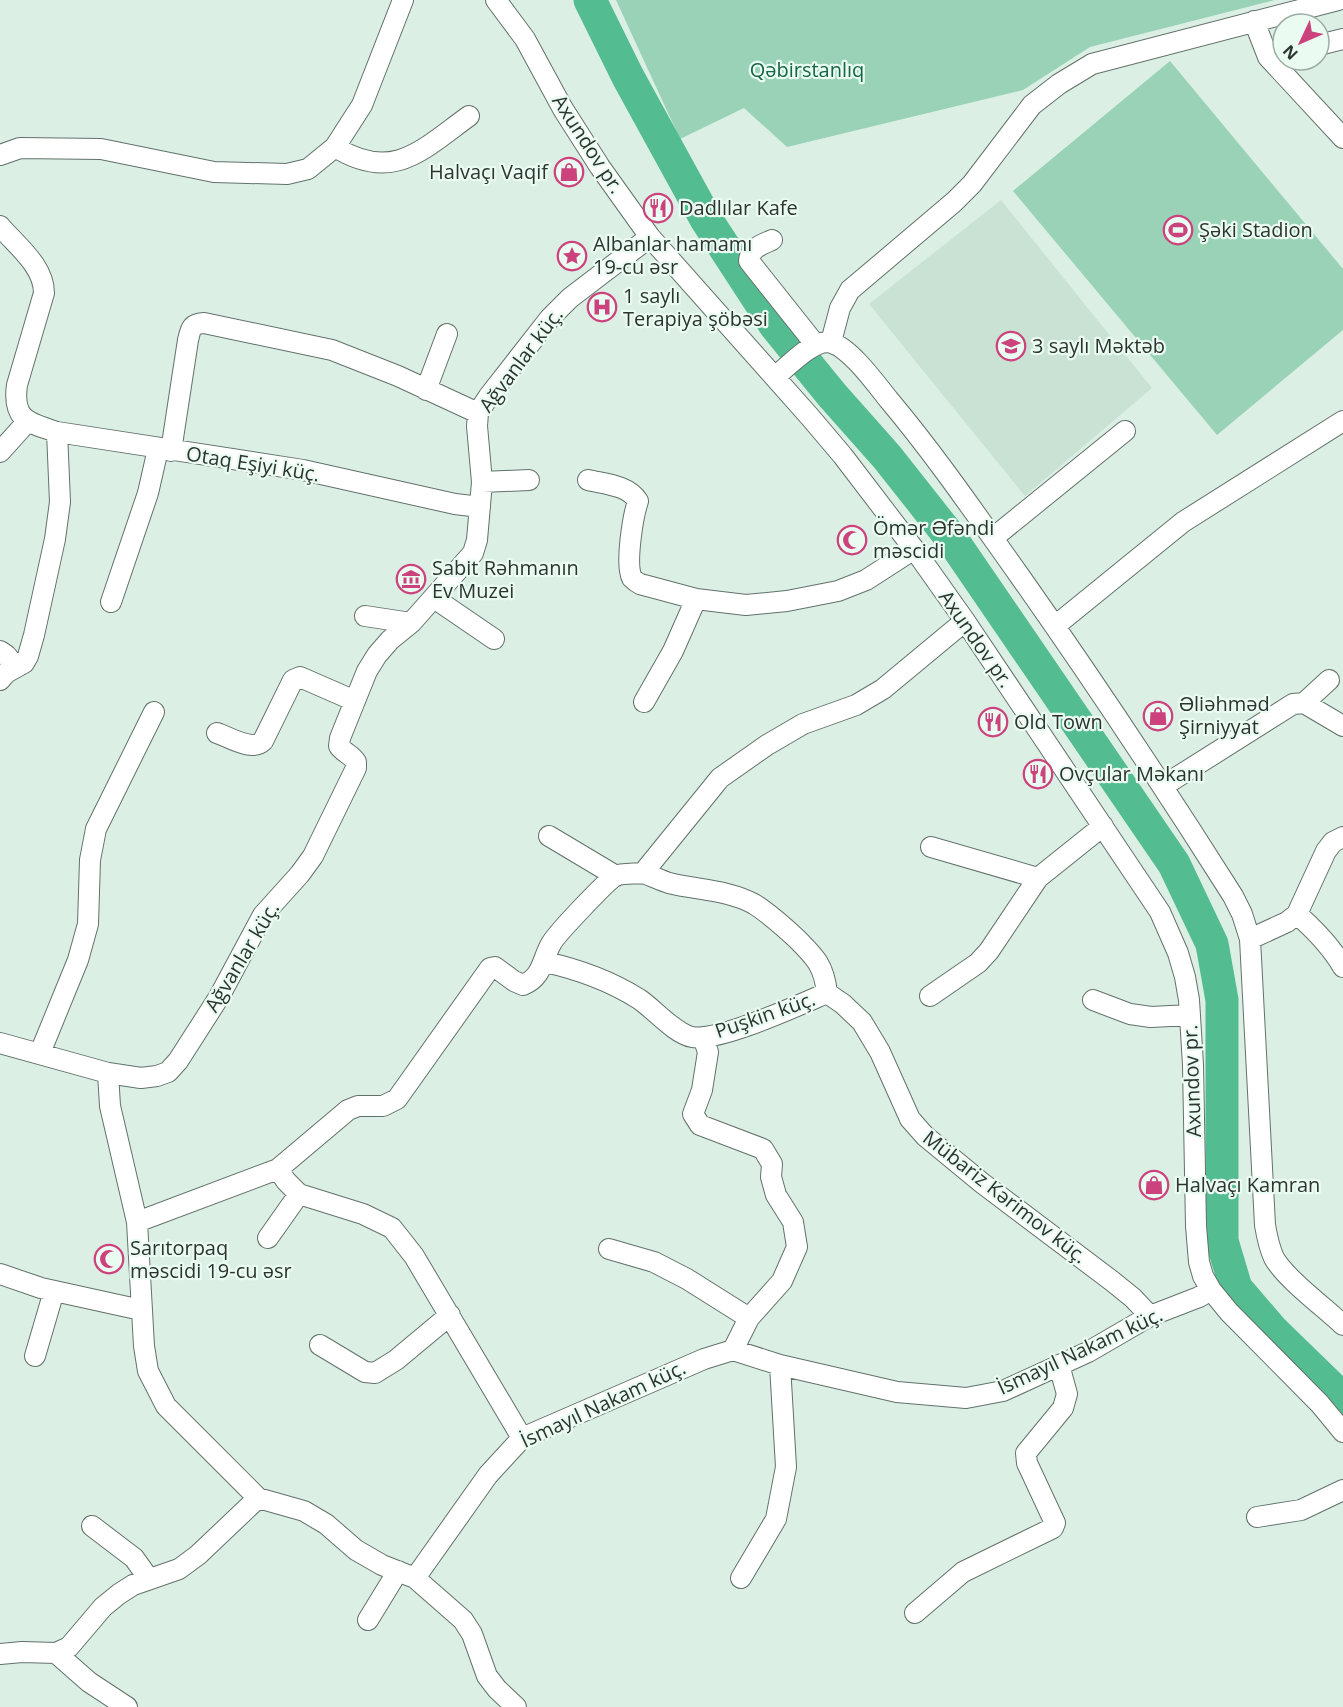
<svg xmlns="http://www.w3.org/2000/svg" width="1343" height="1707" viewBox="0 0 1343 1707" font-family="'Open Sans',sans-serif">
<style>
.built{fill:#c9e2d4}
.green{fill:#99d2b7}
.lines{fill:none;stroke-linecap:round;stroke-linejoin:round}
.river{stroke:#54bc91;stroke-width:33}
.minor-casing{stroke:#62726a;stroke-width:22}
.minor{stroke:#fff;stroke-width:20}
.labels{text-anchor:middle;stroke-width:4.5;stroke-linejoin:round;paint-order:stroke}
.park-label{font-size:20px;fill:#166548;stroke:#eafcf2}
.street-label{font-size:20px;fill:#2d3430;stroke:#eafcf2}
.poi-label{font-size:20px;fill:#2d3430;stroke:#eafcf2;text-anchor:start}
</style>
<rect width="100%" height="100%" fill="#dcefe5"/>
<!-- built -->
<path class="built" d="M1001,200L1152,388L1025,496L869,304Z"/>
<!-- green -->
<path class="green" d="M616,0H1275L1090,47L1023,90L787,147L744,108L680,139Z
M1170,61L1343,269V330L1217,435L1013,191Z"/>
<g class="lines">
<!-- river -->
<path class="river" d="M590,0L628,77L706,219L775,325L832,395L887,457L951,538L1174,864L1212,944L1222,1000V1241L1236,1288L1272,1330L1343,1399"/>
<!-- minor casing -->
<g class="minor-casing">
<path id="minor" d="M496,0L525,39L563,109L600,167L650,237L810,417L843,456L914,549L965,621L1160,912L1178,953L1185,977L1189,1000L1193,1065L1196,1226L1199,1262L1203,1276L1211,1290L1229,1312L1320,1404L1343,1432
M1254,21L1268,57L1343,138
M1319,45L1343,39
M335,147C393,183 422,150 469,116
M0,155L20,148L101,149L214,172L287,174L308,169L335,147L362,105L403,0
M0,226C17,246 44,266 44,293L17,385C12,420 29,423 57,432L303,470L455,504L480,507
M772,240C761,245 750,248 749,261L815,344
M831,342L840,308L850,290L954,202L972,184L1032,105L1059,84L1092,64L1338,0
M776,376C789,366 814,337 832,343C851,349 876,384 889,400C936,456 977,516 1019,575C1093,680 1164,787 1233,896L1242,914L1250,939L1265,1225C1267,1237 1269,1247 1274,1258C1286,1279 1324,1307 1343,1325
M426,390L447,334
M171,451L188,340C191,328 191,324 204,323L332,350L398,376L478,413
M0,452L27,422
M588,480C605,484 628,485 638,501C633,516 625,564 632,578C633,579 638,583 640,584L696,599L746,605L787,601L838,591L866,580L914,549
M482,482L529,480
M993,538L1125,431
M434,598L494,639
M111,602L148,493L158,449
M365,616L411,623
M1055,626L1183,522L1343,421
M0,651L6,655L16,667
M0,680L6,673L24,663L28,656L34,635L55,539L60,502L57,432
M644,702L673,651L696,599
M1304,703L1329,680
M217,733C229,737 252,752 263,741L293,680L300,677L355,701
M1163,786L1293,704L1304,703L1343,726
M549,836L616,876
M931,847L1038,878
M643,873C652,876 660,880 669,883C697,890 728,890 754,904C770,914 783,926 797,939C816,958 824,966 827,993L843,1004L862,1022L880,1052L910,1119L925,1136L982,1183L1112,1281L1133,1298L1150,1316
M1297,914C1315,930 1331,946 1343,967
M1250,939L1287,922L1297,914L1326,851L1333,842L1343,837
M545,962C577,969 612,982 639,999C654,1009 675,1034 692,1037C719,1042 799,1005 827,993
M930,996L978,963L989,951L1038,878L1103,826
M1093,1000L1130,1014L1151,1017L1190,1015
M703,1037L708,1052L702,1090L693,1114L700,1125L763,1149L772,1164L771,1177L776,1195L793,1222L797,1247L782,1281L749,1318L733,1350
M0,1043L108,1073L110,1106L137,1222L144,1346L148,1371L166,1406L258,1498
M40,1053L78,960L88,924L90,860L96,829L154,712
M108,1073L141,1078L157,1076L168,1072L178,1061L219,997L263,915L300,874L313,856L356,768V762C352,755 344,753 339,746L340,738L367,671L377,655L390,640L411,623L473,553L477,540L482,482L477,426L478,413L489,396L550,318L570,298L650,237
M278,1169L286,1181L299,1194L363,1214L392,1228L414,1256L522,1438
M137,1222L278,1169L348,1110L358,1106H383L397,1099L490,968L495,967L514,981L523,985C543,977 542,959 551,944C555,935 607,881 615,876C622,873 635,874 643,873L720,778L767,745L803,724L856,705L883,689L965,621
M268,1238L299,1194
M609,1249L654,1262L687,1279L749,1318
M0,1274L41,1288L141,1310
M320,1345L365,1372L375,1373L396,1360L450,1315
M35,1356L54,1291
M1257,1517L1301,1510L1343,1490
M92,1526L134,1558L149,1579
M415,1578L463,1620L472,1634L487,1676L497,1689L516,1707
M741,1578L776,1519L786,1467L780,1365
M915,1613L963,1572L1053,1528L1055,1523L1027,1463L1026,1453L1063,1408L1067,1394L1059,1365
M368,1620L398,1571
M56,1653L89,1682L127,1707
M0,1654L22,1652L56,1653L69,1647L103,1607L119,1594L133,1585L179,1569L198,1555L258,1498L304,1511L326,1524L356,1550L382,1565L415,1578L488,1475L522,1438L704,1359L733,1350L780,1365L897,1392L966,1398L1003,1391L1088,1352L1150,1316L1199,1297L1211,1290"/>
</g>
<!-- minor -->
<use href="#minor" class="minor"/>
</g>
<!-- icons -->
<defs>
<g id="shop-ring" transform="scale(1.5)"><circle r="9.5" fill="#eafcf2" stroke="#cb427c" stroke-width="1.5"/><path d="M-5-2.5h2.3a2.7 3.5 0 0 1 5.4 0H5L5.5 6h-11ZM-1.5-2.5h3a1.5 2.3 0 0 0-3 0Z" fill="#cb427c"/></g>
<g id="restaurant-ring" transform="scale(1.5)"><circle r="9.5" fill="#eafcf2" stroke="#cb427c" stroke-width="1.5"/><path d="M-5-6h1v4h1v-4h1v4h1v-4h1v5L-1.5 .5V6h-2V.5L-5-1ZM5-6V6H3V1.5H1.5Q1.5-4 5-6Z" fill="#cb427c"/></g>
<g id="stadium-ring" transform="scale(1.5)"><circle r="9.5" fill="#eafcf2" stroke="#cb427c" stroke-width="1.5"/><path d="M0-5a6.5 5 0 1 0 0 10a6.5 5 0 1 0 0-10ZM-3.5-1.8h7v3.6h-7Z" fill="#cb427c"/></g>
<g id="sight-ring" transform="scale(1.5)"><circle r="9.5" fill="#eafcf2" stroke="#cb427c" stroke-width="1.5"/><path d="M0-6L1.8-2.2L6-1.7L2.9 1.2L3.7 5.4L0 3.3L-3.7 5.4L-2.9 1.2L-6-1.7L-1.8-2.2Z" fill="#cb427c"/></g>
<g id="hospital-ring" transform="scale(1.5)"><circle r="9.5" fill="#eafcf2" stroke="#cb427c" stroke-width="1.5"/><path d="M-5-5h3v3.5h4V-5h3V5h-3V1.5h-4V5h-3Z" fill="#cb427c"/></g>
<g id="school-ring" transform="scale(1.5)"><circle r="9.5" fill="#eafcf2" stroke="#cb427c" stroke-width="1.5"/><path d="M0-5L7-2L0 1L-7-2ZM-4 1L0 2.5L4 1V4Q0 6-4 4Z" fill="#cb427c"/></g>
<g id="mosque-ring" transform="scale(1.5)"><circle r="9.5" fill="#eafcf2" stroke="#cb427c" stroke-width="1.5"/><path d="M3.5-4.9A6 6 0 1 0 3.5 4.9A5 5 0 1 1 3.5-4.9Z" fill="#cb427c"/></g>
<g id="museum-ring" transform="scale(1.5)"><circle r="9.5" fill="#eafcf2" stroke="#cb427c" stroke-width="1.5"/><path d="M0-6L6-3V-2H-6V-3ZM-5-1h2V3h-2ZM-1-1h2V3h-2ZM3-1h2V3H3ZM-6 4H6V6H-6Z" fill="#cb427c"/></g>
</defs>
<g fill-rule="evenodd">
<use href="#shop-ring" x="569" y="172"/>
<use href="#restaurant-ring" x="658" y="208"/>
<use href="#stadium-ring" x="1178" y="230"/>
<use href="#sight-ring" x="572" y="256"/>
<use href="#hospital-ring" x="602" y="307"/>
<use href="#school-ring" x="1011" y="346"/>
<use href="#mosque-ring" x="852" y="540"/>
<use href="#museum-ring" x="411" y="579"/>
<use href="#shop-ring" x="1158" y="716"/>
<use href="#restaurant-ring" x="993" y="722"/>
<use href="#restaurant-ring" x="1038" y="774"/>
<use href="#shop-ring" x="1154" y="1185"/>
<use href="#mosque-ring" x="109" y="1259"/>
</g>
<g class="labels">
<!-- park labels -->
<g class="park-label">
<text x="807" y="77">Qəbirstanlıq</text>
</g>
<!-- street labels -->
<g class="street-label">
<text transform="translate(588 144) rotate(57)" y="7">Axundov pr.</text>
<text transform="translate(521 360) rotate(-53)" y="7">Ağvanlar küç.</text>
<text transform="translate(253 464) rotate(9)" y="7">Otaq Eşiyi küç.</text>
<text transform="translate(976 639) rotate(55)" y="7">Axundov pr.</text>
<text transform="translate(242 957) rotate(-59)" y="7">Ağvanlar küç.</text>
<text transform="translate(765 1015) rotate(-19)" y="7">Puşkin küç.</text>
<text transform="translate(1192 1081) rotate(-92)" y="7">Axundov pr.</text>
<text transform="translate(1005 1197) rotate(38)" y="7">Mübariz Kərimov küç.</text>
<text transform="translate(1080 1351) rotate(-25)" y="7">İsmayıl Nakam küç.</text>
<text transform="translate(603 1404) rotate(-25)" y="7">İsmayıl Nakam küç.</text>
</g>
<!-- poi labels -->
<g class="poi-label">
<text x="548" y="179" text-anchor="end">Halvaçı Vaqif</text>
<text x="679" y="215">Dadlılar Kafe</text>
<text x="1199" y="237">Şəki Stadion</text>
<text x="593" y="251">Albanlar hamamı<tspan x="593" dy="23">19-cu əsr</tspan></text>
<text x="623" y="303">1 saylı<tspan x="623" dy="23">Terapiya şöbəsi</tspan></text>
<text x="1032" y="353">3 saylı Məktəb</text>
<text x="873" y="535">Ömər Əfəndi<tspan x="873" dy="23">məscidi</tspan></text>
<text x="432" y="575">Sabit Rəhmanın<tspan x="432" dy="23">Ev Muzei</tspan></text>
<text x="1179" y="711">Əliəhməd<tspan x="1179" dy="23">Şirniyyat</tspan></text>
<text x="1014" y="729">Old Town</text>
<text x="1059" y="781">Ovçular Məkanı</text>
<text x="1175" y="1192">Halvaçı Kamran</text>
<text x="130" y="1255">Sarıtorpaq<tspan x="130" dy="23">məscidi 19-cu əsr</tspan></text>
</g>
</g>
<!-- north arrow -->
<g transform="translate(1301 42) rotate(226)"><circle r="28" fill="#eafcf2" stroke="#9eaca4" stroke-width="1.5"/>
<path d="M0-4.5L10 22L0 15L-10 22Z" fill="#cb427c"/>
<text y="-9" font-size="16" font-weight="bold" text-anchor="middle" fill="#2d3430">N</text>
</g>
</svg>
